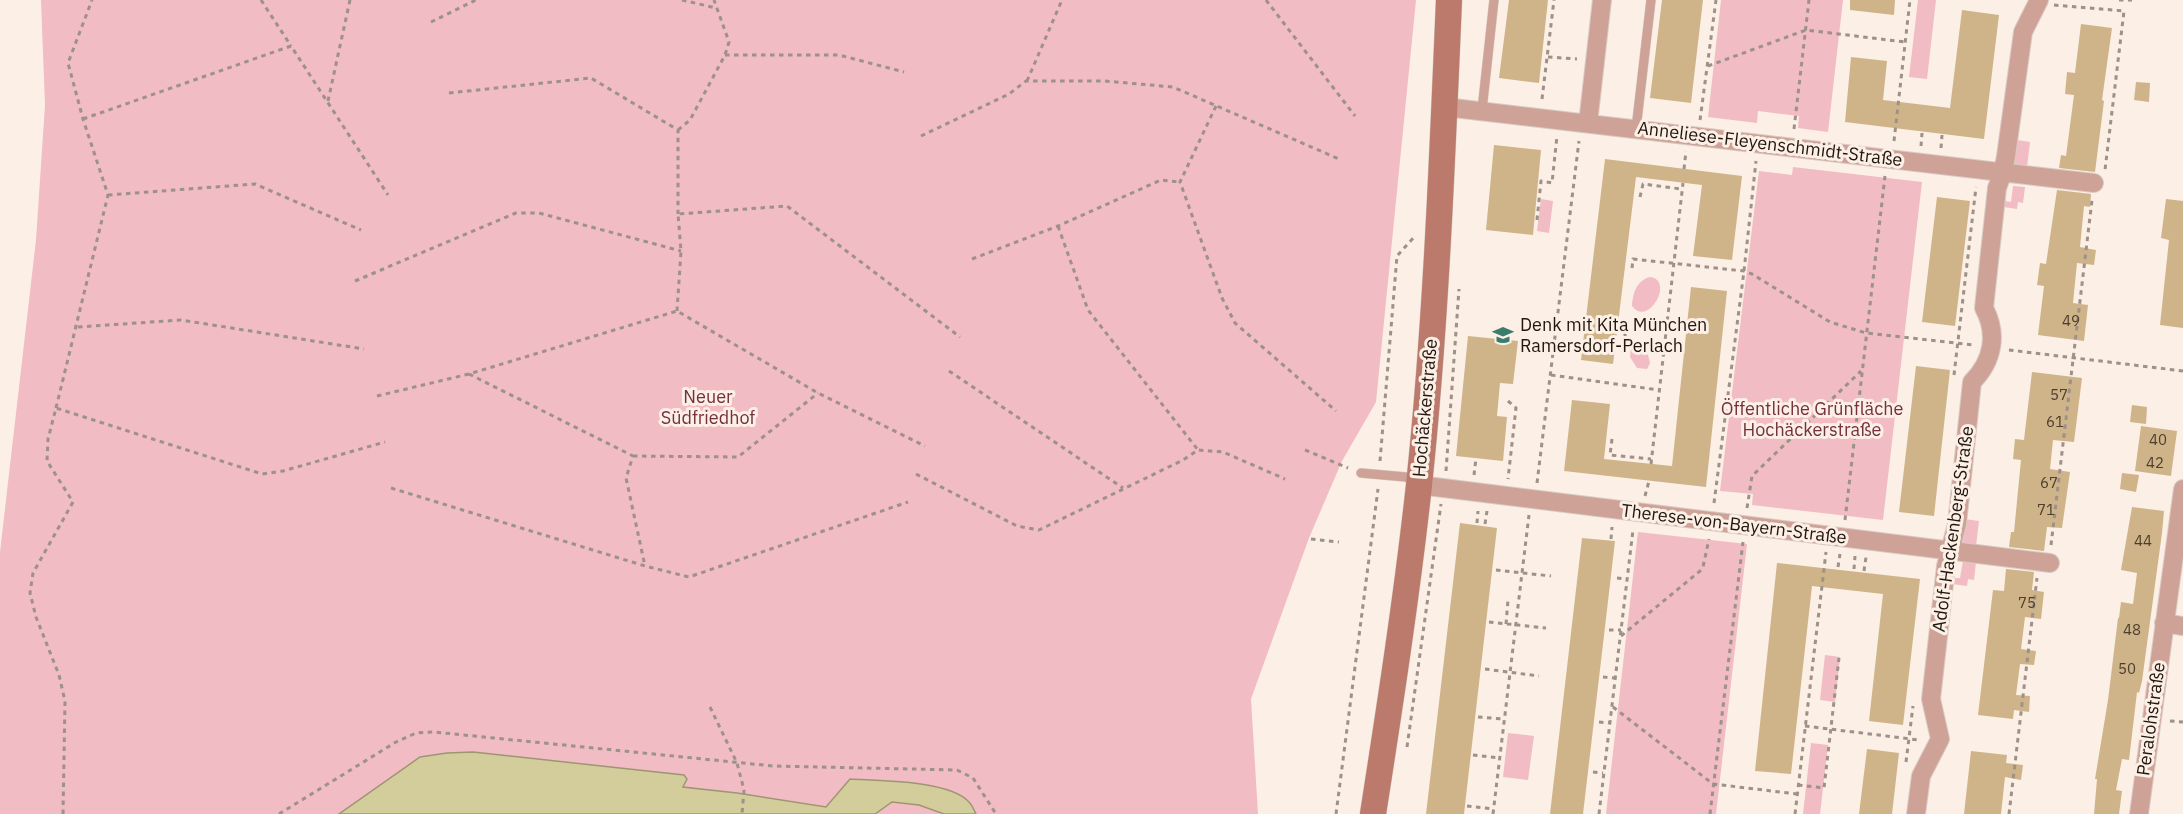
<svg xmlns="http://www.w3.org/2000/svg" width="2183" height="814" viewBox="0 0 2183 814" font-family="'IBM Plex Sans',sans-serif">
<style>
.green{fill:#f1bcc4}
.water{fill:#d3cd9c;stroke:#9e9672;stroke-width:1.5}
.building{fill:#cfb489}
.lines{fill:none;stroke-linecap:round;stroke-linejoin:round}
.lane-casing{stroke:#d9ccc4;stroke-width:10}
.street-casing{stroke:#d9ccc4;stroke-width:20}
.secondary-casing{stroke:#d9ccc4;stroke-width:27}
.path{stroke:#9d9188;stroke-width:3;stroke-dasharray:4.5 4.5;stroke-linecap:butt}
.lane{stroke:#cfa298;stroke-width:9}
.street{stroke:#cfa298;stroke-width:18}
.secondary{stroke:#bb7a6c;stroke-width:26}
.labels{text-anchor:middle;stroke-width:6;stroke-linejoin:round;paint-order:stroke}
.number-label{font-size:15px;fill:#4d3e2e}
.street-label{font-size:18px;fill:#22170f;stroke:#fcefe6}
.poi-label{font-size:18px;fill:#22170f;stroke:#fcefe6;text-anchor:start}
.park-label{font-size:18px;fill:#74303f;stroke:#fcefe6}
</style>
<rect width="100%" height="100%" fill="#fcefe6"/>
<!-- green -->
<path class="green" d="M41,0H1416L1376,402L1342,461L1309,538L1251,699L1258,814H0V552L36,240L45,105Z
M1721,0H1843L1828,132L1798,128L1799,116L1758,111L1757,123L1708,117Z
M1918,0H1936L1927,79L1909,77Z
M2017,140L2030,142L2027,167L2014,165Z
M1793,167L1922,182L1883,520L1752,505L1753,494L1720,491L1759,171L1792,175Z
M2013,186L2025,187L2023,203L2018,202L2017,209L2004,207L2005,201L2011,202Z
M1541,199L1553,201L1549,233L1537,231Z
M1650,277C1675,280 1648,328 1632,306C1633,293 1636,281 1650,277Z
M1636,342C1646,345 1648,354 1650,363L1647,369L1637,368L1630,357L1631,347Z
M1964,519L1979,521L1976,546L1961,544Z
M1638,532L1747,544L1716,814H1606Z
M1963,561L1976,562L1974,580L1968,579L1967,586L1952,584L1953,578H1960Z
M1825,655L1840,657L1835,702L1820,700Z
M1508,733L1534,736L1528,780L1503,777Z
M1811,743L1828,745L1820,814H1803Z"/>
<!-- water -->
<path class="water" d="M473,752L684,775L687,779L683,787L737,793L826,807L850,779C879,781 949,780 969,802C972,805 974,810 976,814H944L919,805L892,802L875,814H339L420,757L447,753Z"/>
<!-- building -->
<path class="building" d="M1509,0H1548L1539,83L1499,78Z
M1662,0H1703L1691,103L1650,98Z
M1850,0H1895L1894,15L1850,10Z
M1962,10L1999,15L1984,139L1845,122L1851,57L1887,61L1883,100L1950,108Z
M2081,24L2112,28L2102,100L2104,101L2095,172L2059,168L2061,155L2066,156L2074,95L2065,94L2067,72L2075,73Z
M2136,82L2150,83L2149,102L2134,100Z
M1494,145L1541,150L1533,235L1486,230Z
M1605,159L1742,176L1732,260L1693,256L1702,185L1636,177L1613,364L1581,360Z
M2057,190L2091,194L2090,207L2084,206L2080,247L2096,250L2094,265L2077,263L2073,303L2088,305L2084,341L2038,335L2044,286L2037,285L2038,278L2040,263L2046,264Z
M1937,197L1970,201L1955,326L1922,322Z
M2166,199L2183,201V328L2160,325L2169,240L2161,238Z
M1691,287L1727,291L1706,487L1564,471L1572,400L1610,404L1604,459L1672,466Z
M1468,336L1518,341L1513,384L1500,383L1497,416L1507,417L1503,461L1456,456Z
M1916,366L1950,370L1934,516L1899,512Z
M2032,372L2082,378L2074,442L2053,440L2050,469L2070,472L2062,528L2047,527L2044,551L2009,547L2011,532H2014L2021,460L2013,459L2015,439L2024,440Z
M2132,405L2147,407L2146,424L2130,422Z
M2141,426L2177,431L2171,476L2135,471Z
M2122,473L2139,475L2136,492L2120,489Z
M2132,507L2164,511L2162,533L2142,681L2139,693L2137,692L2129,760L2122,759L2116,790L2122,791L2119,814H2094L2097,779H2095L2108,700L2118,618H2119L2121,602L2133,604L2137,573L2121,570Z
M1460,523L1497,528L1484,640L1464,814H1426Z
M1582,538L1615,541L1605,627L1583,814H1550Z
M1777,563L1920,579L1903,725L1869,721L1883,594L1812,586L1791,774L1755,771Z
M2006,569L2034,572L2032,590L2044,592L2041,619L2025,617L2021,649L2036,651L2034,665L2020,664L2016,695L2030,696L2029,712L2014,710L2013,719L1978,715L1993,590L2004,591Z
M1867,749L1899,753L1892,814H1859Z
M1971,751L2007,755L2006,763L2023,765L2021,780L2005,777L2001,814H1964Z"/>
<g class="lines">
<!-- lane casing -->
<g class="lane-casing">
<path id="lane" d="M1482,110L1494,0
M1636,129L1651,0
M1361,473L1406,477L1417,483"/>
</g>
<!-- street casing -->
<g class="street-casing">
<path id="street" d="M1445,107L2094,183
M1588,123L1602,0
M1419,485L2050,563
M2164,623L2183,626
M1916,814L1921,776L1940,739L1931,699L1946,566L1957,524L1972,382C1993,361 1998,334 1984,308L1997,188L2003,172L2006,156L2023,32L2039,0
M2139,814L2183,489"/>
</g>
<!-- secondary casing -->
<g class="secondary-casing">
<path id="secondary" d="M1373,814C1390,705 1407,595 1419,485C1436,324 1442,162 1449,0"/>
</g>
<!-- path -->
<path class="path" d="M261,0L291,46
M682,0L716,8
M1266,0L1355,116
M2119,0H2132
M2054,5L2124,11L2105,170
M431,22L476,0
M725,55H839L904,72
M1548,57L1577,59
M1708,66L1806,30L1905,42
M1027,81L1062,0
M449,93L591,78L678,130V214
M1542,99L1554,0
M328,101L350,0
M1216,106L1180,182L1222,298L1235,323L1336,411
M83,119L291,46L388,195
M1700,120L1716,0
M1794,129L1809,0
M678,130L690,120L725,55L729,42L714,0
M921,136L1009,94L1026,81H1105L1173,87L1339,159
M1894,141L1910,0
M1921,146L1922,133
M1941,148L1942,135
M1684,169L1686,151
M108,195L255,184L361,230
M1640,197L1643,184L1681,189
M1537,220L1541,181L1552,183L1557,136
M1058,226L1088,310L1198,450
M972,259L1058,226L1161,180L1180,182
M1632,268L1633,259L1744,271L1752,274L1830,322L1866,333L1973,345
M355,281L516,213H539L681,251
M677,311L681,251L678,214L787,206L960,337
M78,327L181,320L364,349
M1625,336V327L1666,329
M2009,350L2183,371
M949,371L1123,488
M469,374L633,456L626,478L645,566
M1551,375L1659,390
M1954,375L1976,187
M377,396L469,374L677,311L818,393L925,446
M1508,401L1516,408L1508,479
M56,408L108,195L83,119L68,63L92,0
M1612,439L1610,455L1651,459
M1305,450L1348,468
M633,456L738,457L818,393
M1380,461L1397,256L1415,236
M1651,464L1683,183
M1446,471L1459,289
M916,474L1017,526L1039,530L1183,460L1198,450L1223,452L1285,479
M1474,475L1476,458
M1537,483L1579,141
M391,488L645,566L689,577L908,502
M1645,496L1649,481
M1714,503L1744,271L1756,161
M1747,508L1752,476L1861,371
M1845,520L1885,176
M1477,523L1478,511
M1485,524L1487,511
M1311,539L1339,542
M1611,539L1612,527
M2051,545L2092,200
M1838,567L1840,554
M1854,569L1855,556
M1496,570L1551,576
M1864,571L1866,557
M1617,578L1627,579
M1489,622L1546,628
M1506,624L1508,600
M1609,630H1621
M1621,636L1700,571L1703,567L1709,539
M1485,669L1539,676
M1603,677L1615,678
M710,707L737,763L744,790L742,814
M1613,707L1713,784L1797,794
M1478,717L1504,719
M2170,721L2183,722
M1599,722L1610,723
M1805,726L1919,740
M1407,747L1441,504
M1473,755L1499,758
M1906,762L1913,706
M1593,772L1603,773
M1798,785L1824,788L1839,658
M1467,806L1493,809
M63,814L65,701L59,675L36,617L30,593L33,573L73,502L47,461L48,439L56,408L262,474L283,471L385,442
M279,814L396,742L416,733L434,732L773,766L957,770L973,778L996,814
M1336,814L1378,489
M1493,814L1529,515
M1599,814L1633,530
M1710,814L1743,542
M1795,814L1826,552
M2009,814L2037,578"/>
<!-- lane -->
<use href="#lane" class="lane"/>
<!-- street -->
<use href="#street" class="street"/>
<!-- secondary -->
<use href="#secondary" class="secondary"/>
</g>
<!-- icons -->
<defs>
<g id="school-bare" transform="scale(1.62)"><path d="M0-5L7-2L0 1L-7-2ZM-4 1L0 2.5L4 1V4Q0 6-4 4Z" fill="#3c7c6a" stroke="#fcefe6" stroke-width="2.5" paint-order="stroke"/></g>
</defs>
<g fill-rule="evenodd">
<use href="#school-bare" x="1503" y="335"/>
</g>
<g class="labels">
<!-- number labels -->
<g class="number-label">
<text x="2071" y="326">49</text>
<text x="2059" y="400">57</text>
<text x="2055" y="427">61</text>
<text x="2158" y="445">40</text>
<text x="2155" y="468">42</text>
<text x="2049" y="488">67</text>
<text x="2046" y="515">71</text>
<text x="2143" y="546">44</text>
<text x="2027" y="608">75</text>
<text x="2132" y="635">48</text>
<text x="2127" y="674">50</text>
</g>
<!-- street labels -->
<g class="street-label">
<text transform="translate(1770 144) rotate(7)" y="6">Anneliese-Fleyenschmidt-Straße</text>
<text transform="translate(1425 408) rotate(-85)" y="6">Hochäckerstraße</text>
<text transform="translate(1734 524) rotate(7)" y="6">Therese-von-Bayern-Straße</text>
<text transform="translate(1953 529) rotate(-82)" y="6">Adolf-Hackenberg-Straße</text>
<text transform="translate(2151 719) rotate(-82)" y="6">Peralohstraße</text>
</g>
<!-- poi labels -->
<g class="poi-label">
<text x="1520" y="331">Denk mit Kita München<tspan x="1520" dy="21">Ramersdorf-Perlach</tspan></text>
</g>
<!-- park labels -->
<g class="park-label">
<text x="708" y="403">Neuer<tspan x="708" dy="21">Südfriedhof</tspan></text>
<text x="1812" y="415">Öffentliche Grünfläche<tspan x="1812" dy="21">Hochäckerstraße</tspan></text>
</g>
</g>
</svg>
